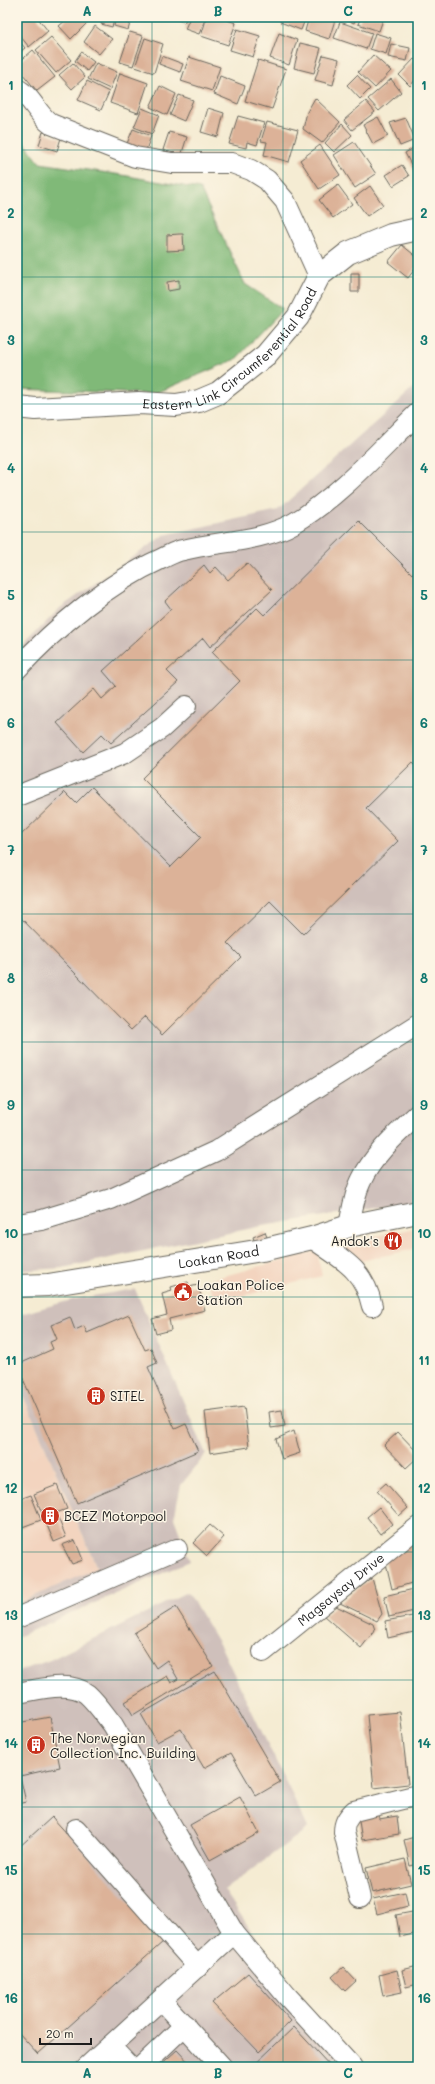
<svg xmlns="http://www.w3.org/2000/svg" width="435" height="2084" viewBox="0 0 435 2084" font-family="Mali,sans-serif">
<style>
.built{fill:#f3d4bf}
.industrial{fill:#cfc0bb}
.forest{fill:#80b978;stroke:#4e6a4a}
.building{fill:#dcb298}
.lines{fill:none;stroke-linecap:round;stroke-linejoin:round}
.minor-casing{stroke:#68655c;stroke-width:22}
.major-casing{stroke:#68655c;stroke-width:24}
.minor{stroke:#fff;stroke-width:20}
.major{stroke:#fff;stroke-width:22}
.grid{fill:none;stroke:#0f766e;stroke-width:1;stroke-opacity:0.55}
.labels{text-anchor:middle;stroke-width:3;stroke-linejoin:round;paint-order:stroke}
.street-label{font-size:13px;fill:#1c1c1c;stroke:#fcf5e5}
.poi-label{font-size:13px;fill:#1c1c1c;stroke:#fcf5e5;text-anchor:start}
.neatline{fill:none;stroke:#0f766e;stroke-width:1.5}
.grid-label{font-size:13px;text-anchor:middle;font-weight:bold;fill:#0f766e}
</style>
<rect width="100%" height="100%" fill="#fcf5e5"/>
<filter id="ink" filterUnits="userSpaceOnUse"><feTurbulence type="fractalNoise" baseFrequency=".025" numOctaves="2"/><feDisplacementMap in="SourceGraphic" scale="8" xChannelSelector="R" yChannelSelector="G"/><feConvolveMatrix kernelMatrix="1 2 1 2 8 2 1 2 1" color-interpolation-filters="sRGB"/></filter>
<filter id="wash" filterUnits="userSpaceOnUse"><feTurbulence type="fractalNoise" baseFrequency=".012" numOctaves="4" result="noise"/><feDisplacementMap in="SourceGraphic" scale="16" xChannelSelector="R" yChannelSelector="G"/><feGaussianBlur stdDeviation="0.9" result="paint"/><feColorMatrix in="noise" values="0 0 0 0 0 0 0 0 0 0 0 0 0 0 0 0 0 1.4 0 .05"/><feComposite in="paint" operator="in"/></filter>
<g filter="url(#wash)">
<rect width="100%" height="100%" fill="#f5ecd3"/>
<!-- built -->
<path class="built" d="M418,1228V1248L357,1262L337,1243Z
M317,1251L322,1276L215,1303L209,1280Z
M17,1381L97,1569L17,1604Z"/>
<!-- industrial -->
<path class="industrial" d="M418,384V1201L262,1226L62,1268L17,1271V652L60,608L164,535L278,510Z
M135,1289L206,1454L181,1485L174,1518L190,1561L17,1637V1604L97,1568L17,1381V1315L75,1299Z
M188,1592L222,1649L308,1828L224,1890L288,1986L363,2067H17V1672L50,1660Z"/>
<!-- forest -->
<path class="forest" d="M17,133L40,163L122,175L200,189L245,284L283,309L236,359L154,394L17,389Z"/>
<g id="blocks">
<!-- building -->
<path class="building" d="M17,17H37L48,31L29,47L17,32Z
M63,17H91L92,18L71,39L59,26L66,20Z
M103,17H115L112,27L101,24Z
M116,17H132L128,30L114,26Z
M173,17H187L184,23Z
M190,17H206L199,34L185,29Z
M207,17H218L236,23L228,45L201,36Z
M282,17H306L301,30L280,22Z
M309,17H326L335,20L329,39L305,31Z
M340,17H356L354,23Z
M361,17H384L379,31L358,24Z
M340,22L372,33L366,49L334,38Z
M95,26L112,39L99,54L84,42Z
M237,29L260,36L253,57L230,50Z
M130,32L143,36L133,66L120,62Z
M279,33L297,40L289,65L270,58Z
M375,33L391,38L386,54L370,49Z
M51,37L71,60L56,73L36,50Z
M17,38L25,48L17,54Z
M145,38L163,44L154,73L135,67Z
M300,43L321,48L314,73L294,68Z
M391,44L410,48L407,61L388,57Z
M33,50L55,77L37,91L17,67V64Z
M81,52L94,62L87,71L75,61Z
M323,55L339,59L333,85L315,80Z
M373,55L391,71L375,88L358,72Z
M162,56L183,64L180,72L159,64Z
M189,57L220,67L212,91L181,81Z
M414,59L418,62V77L410,86L399,75Z
M258,60L286,69L272,109L245,101Z
M73,63L85,77L72,89L59,75Z
M96,63L117,72L110,89L88,79Z
M120,73L148,83L138,113L110,103Z
M357,75L370,89L360,99L347,85Z
M220,76L245,86L238,104L214,94Z
M391,79L401,92L379,111L368,99Z
M87,81L109,92L101,110L78,100Z
M160,86L176,94L167,115L150,107Z
M179,95L193,100L184,121L170,115Z
M315,98L340,122L322,143L303,129L307,112Z
M366,101L375,112L352,130L344,120Z
M142,108L159,115L152,134L134,127Z
M208,108L224,113L218,137L201,132Z
M238,116L264,123L257,145L247,142L246,148L229,144Z
M378,117L388,136L373,144L363,125Z
M406,118L415,140L400,146L390,123Z
M267,122L298,130L289,162L264,155L267,142L261,141Z
M342,124L352,135L334,152L325,143Z
M133,129L151,136L145,153L126,146Z
M43,132L61,138L57,151L39,145Z
M169,132L187,137L181,156L163,150Z
M354,142L376,174L355,188L334,155Z
M320,145L340,175L319,189L300,160Z
M418,145V178L405,153Z
M402,165L409,176L393,186L386,175Z
M338,185L352,204L333,218L319,200Z
M370,186L383,205L367,216L354,198Z
M179,234H183L184,250L167,251V235Z
M402,245L418,258V265L408,278L388,262Z
M351,273H359V292H351Z
M179,280V289L168,291L167,282Z
M359,521L412,574L418,568V767L413,762L366,808L398,841L303,934L270,901L227,943L241,957L162,1035L145,1017L131,1030L17,914V839L65,792L76,803L92,787L171,867L201,837L142,778L240,681L212,652L257,608L264,615Z
M247,563L272,590L210,647L203,638L167,671L178,682L111,743L102,734L83,752L57,723L94,689L102,699L116,686L103,671L171,609L165,601L204,565L210,573L216,567L228,580Z
M265,1232L268,1240L256,1245L253,1237Z
M188,1282L189,1287L198,1285L205,1310L169,1319L171,1330L156,1334L152,1319L167,1315L162,1294L172,1291L171,1287Z
M129,1315L145,1350L151,1348L157,1363L148,1367L175,1429L186,1424L198,1451L77,1503L17,1365L53,1349L50,1342L57,1339L51,1325L70,1317L75,1330L84,1326L87,1333Z
M244,1407L249,1447L210,1453L205,1412Z
M282,1410L285,1426L271,1428L269,1412Z
M294,1431L300,1453L282,1459L276,1439Z
M398,1432L418,1453V1457L406,1468L384,1445Z
M386,1483L408,1508L399,1516L377,1491Z
M57,1485L67,1509L56,1513L66,1537L54,1542L34,1494Z
M31,1495L41,1520L17,1529V1500Z
M379,1507L392,1524L380,1534L367,1517Z
M210,1525L224,1537L207,1556L193,1543Z
M418,1534V1581L392,1589L385,1559Z
M75,1540L83,1560L72,1564L62,1545Z
M372,1578L382,1614L377,1621L340,1603Z
M418,1588V1610L389,1617L384,1596Z
M336,1606L373,1624L375,1630L361,1648L324,1616Z
M176,1607L213,1666L133,1715L125,1702L167,1676L171,1683L178,1679L167,1660L156,1668L134,1633Z
M418,1615V1631L388,1638L385,1621Z
M215,1671L280,1782L256,1796L231,1753L204,1768L181,1729L157,1742L141,1714Z
M400,1712L408,1784L374,1788L367,1715Z
M50,1717L60,1767L20,1776L26,1802L17,1804V1723Z
M240,1797L259,1833L210,1860L190,1825Z
M378,1811L379,1819L397,1816L399,1834L362,1840L358,1815Z
M52,1817L164,1941L38,2054L17,2031V1849Z
M418,1836V1864L410,1866L404,1840Z
M405,1859L411,1884L372,1893L366,1868Z
M405,1892L408,1906L377,1914L373,1899Z
M418,1911V1933L400,1937L396,1915Z
M418,1966V1984L406,1987L402,1970Z
M343,1967L356,1981L345,1991L332,1977Z
M397,1970L402,1992L383,1996L379,1975Z
M248,1973L291,2021L259,2052L212,2003Z
M294,2027L331,2067H252Z
M177,2050L193,2067H158Z"/>
</g>
</g>
<g filter="url(#ink)">
<use href="#blocks" fill-opacity="0" stroke="#68655c" stroke-width="1"/>
<g class="lines">
<!-- minor casing -->
<g class="minor-casing">
<g id="minor">
<path d="M17,89C32,96 37,115 51,124L135,157L172,163H232L251,170L267,180L285,201L319,276"/>
<path d="M17,669C56,627 108,583 161,559C168,556 175,551 183,550C219,541 261,542 294,523C340,496 380,450 418,413"/>
<path d="M17,796L125,753L162,728L186,706"/>
<path d="M17,1224L42,1220L111,1199L216,1151L418,1024"/>
<path d="M349,1226C352,1211 354,1195 361,1181C373,1155 397,1134 418,1114"/>
<path d="M312,1238C341,1259 364,1268 372,1306"/>
<path d="M17,1618L177,1549"/>
<path id="s1" d="M263,1652L418,1527"/>
<path d="M17,1693C37,1690 70,1680 87,1694C97,1703 105,1715 113,1725L234,1933L87,2067"/>
<path d="M76,1829L198,1967"/>
<path d="M360,1898L344,1832C344,1823 347,1818 354,1811L418,1795"/>
<path d="M234,1933L287,1996L352,2067"/>
<path d="M161,2000L222,2067"/>
<path d="M110,2046L130,2067"/>
<path d="M141,2067L185,2025"/>
</g>
</g>
<!-- major casing -->
<g class="major-casing">
<g id="major">
<path id="s2" d="M17,407L35,409L139,403L176,405L199,401L218,393L266,355L298,317L319,276L348,253L391,235L418,229"/>
<path id="s3" d="M17,1286L48,1285L262,1250L312,1238L349,1226L418,1212"/>
</g>
</g>
<!-- minor -->
<use href="#minor" class="minor"/>
<!-- major -->
<use href="#major" class="major"/>
</g>
</g>
<!-- grid -->
<path class="grid" d="M152,17V2067M283,17V2067M17,150H418M17,277H418M17,404H418M17,532H418M17,660H418M17,787H418M17,914H418M17,1042H418M17,1170H418M17,1297H418M17,1424H418M17,1552H418M17,1680H418M17,1807H418M17,1934H418"/>
<!-- icons -->
<defs>
<g id="restaurant-disc" transform="scale(1)"><circle r="9.5" fill="#c8321e" stroke="#fcf5e5"/><path d="M-5-6h1v4h1v-4h1v4h1v-4h1v5L-1.5 .5V6h-2V.5L-5-1ZM5-6V6H3V1.5H1.5Q1.5-4 5-6Z" fill="#fff"/></g>
<g id="civic-disc" transform="scale(1)"><circle r="9.5" fill="#c8321e" stroke="#fcf5e5"/><path d="M-.6-6.5H3V-4.5H.6V-3L4-1V1h2V6H-6V1h2V-1L-.6-3ZM-1.2 2.5V6h2.4V2.5Z" fill="#fff"/></g>
<g id="building-disc" transform="scale(1)"><circle r="9.5" fill="#c8321e" stroke="#fcf5e5"/><path d="M-4-6H4V6H1V3H-1V6H-4ZM-2.5-4.3h1.7v1.8h-1.7ZM.8-4.3h1.7v1.8H.8ZM-2.5-1h1.7V.8h-1.7ZM.8-1h1.7V.8H.8Z" fill="#fff"/></g>
</defs>
<g fill-rule="evenodd">
<use href="#restaurant-disc" x="393" y="1241"/>
<use href="#civic-disc" x="183" y="1292"/>
<use href="#building-disc" x="96" y="1396"/>
<use href="#building-disc" x="50" y="1516"/>
<use href="#building-disc" x="36" y="1745"/>
</g>
<g class="labels">
<!-- street labels -->
<g class="street-label">
<text dy="5" stroke="none"><textPath href="#s2" startOffset="236">Eastern Link Circumferential Road</textPath></text>
<text dy="5" stroke="none"><textPath href="#s3" startOffset="204">Loakan Road</textPath></text>
<text dy="5" stroke="none"><textPath href="#s1" startOffset="100">Magsaysay Drive</textPath></text>
</g>
<!-- poi labels -->
<g class="poi-label">
<text x="379" y="1246" text-anchor="end">Andok's</text>
<text x="197" y="1290">Loakan Police<tspan x="197" dy="15">Station</tspan></text>
<text x="110" y="1401">SITEL</text>
<text x="64" y="1521">BCEZ Motorpool</text>
<text x="50" y="1743">The Norwegian<tspan x="50" dy="15">Collection Inc. Building</tspan></text>
</g>
</g>
<!-- margin -->
<rect width="435" height="2084" fill="none" stroke="#fcf5e5" stroke-width="44"/>
<!-- scale -->
<path d="M40 2038v6h51v-6" fill="none" stroke="#1c1c1c" stroke-width="2"/>
<text x="46" y="2038" font-size="12" fill="#1c1c1c" stroke="#fcf5e5" stroke-width="3" paint-order="stroke">20 m</text>
<rect x="22" y="22" width="391" height="2040" class="neatline"/>
<g class="grid-label">
<text x="87" y="16">A</text>
<text x="218" y="16">B</text>
<text x="348" y="16">C</text>
<text x="11" y="90">1</text>
<text x="424" y="90">1</text>
<text x="11" y="218">2</text>
<text x="424" y="218">2</text>
<text x="11" y="345">3</text>
<text x="424" y="345">3</text>
<text x="11" y="473">4</text>
<text x="424" y="473">4</text>
<text x="11" y="600">5</text>
<text x="424" y="600">5</text>
<text x="11" y="728">6</text>
<text x="424" y="728">6</text>
<text x="11" y="855">7</text>
<text x="424" y="855">7</text>
<text x="11" y="983">8</text>
<text x="424" y="983">8</text>
<text x="11" y="1110">9</text>
<text x="424" y="1110">9</text>
<text x="11" y="1238">10</text>
<text x="424" y="1238">10</text>
<text x="11" y="1365">11</text>
<text x="424" y="1365">11</text>
<text x="11" y="1493">12</text>
<text x="424" y="1493">12</text>
<text x="11" y="1620">13</text>
<text x="424" y="1620">13</text>
<text x="11" y="1748">14</text>
<text x="424" y="1748">14</text>
<text x="11" y="1875">15</text>
<text x="424" y="1875">15</text>
<text x="11" y="2003">16</text>
<text x="424" y="2003">16</text>
<text x="87" y="2078">A</text>
<text x="218" y="2078">B</text>
<text x="348" y="2078">C</text>
</g>
</svg>
